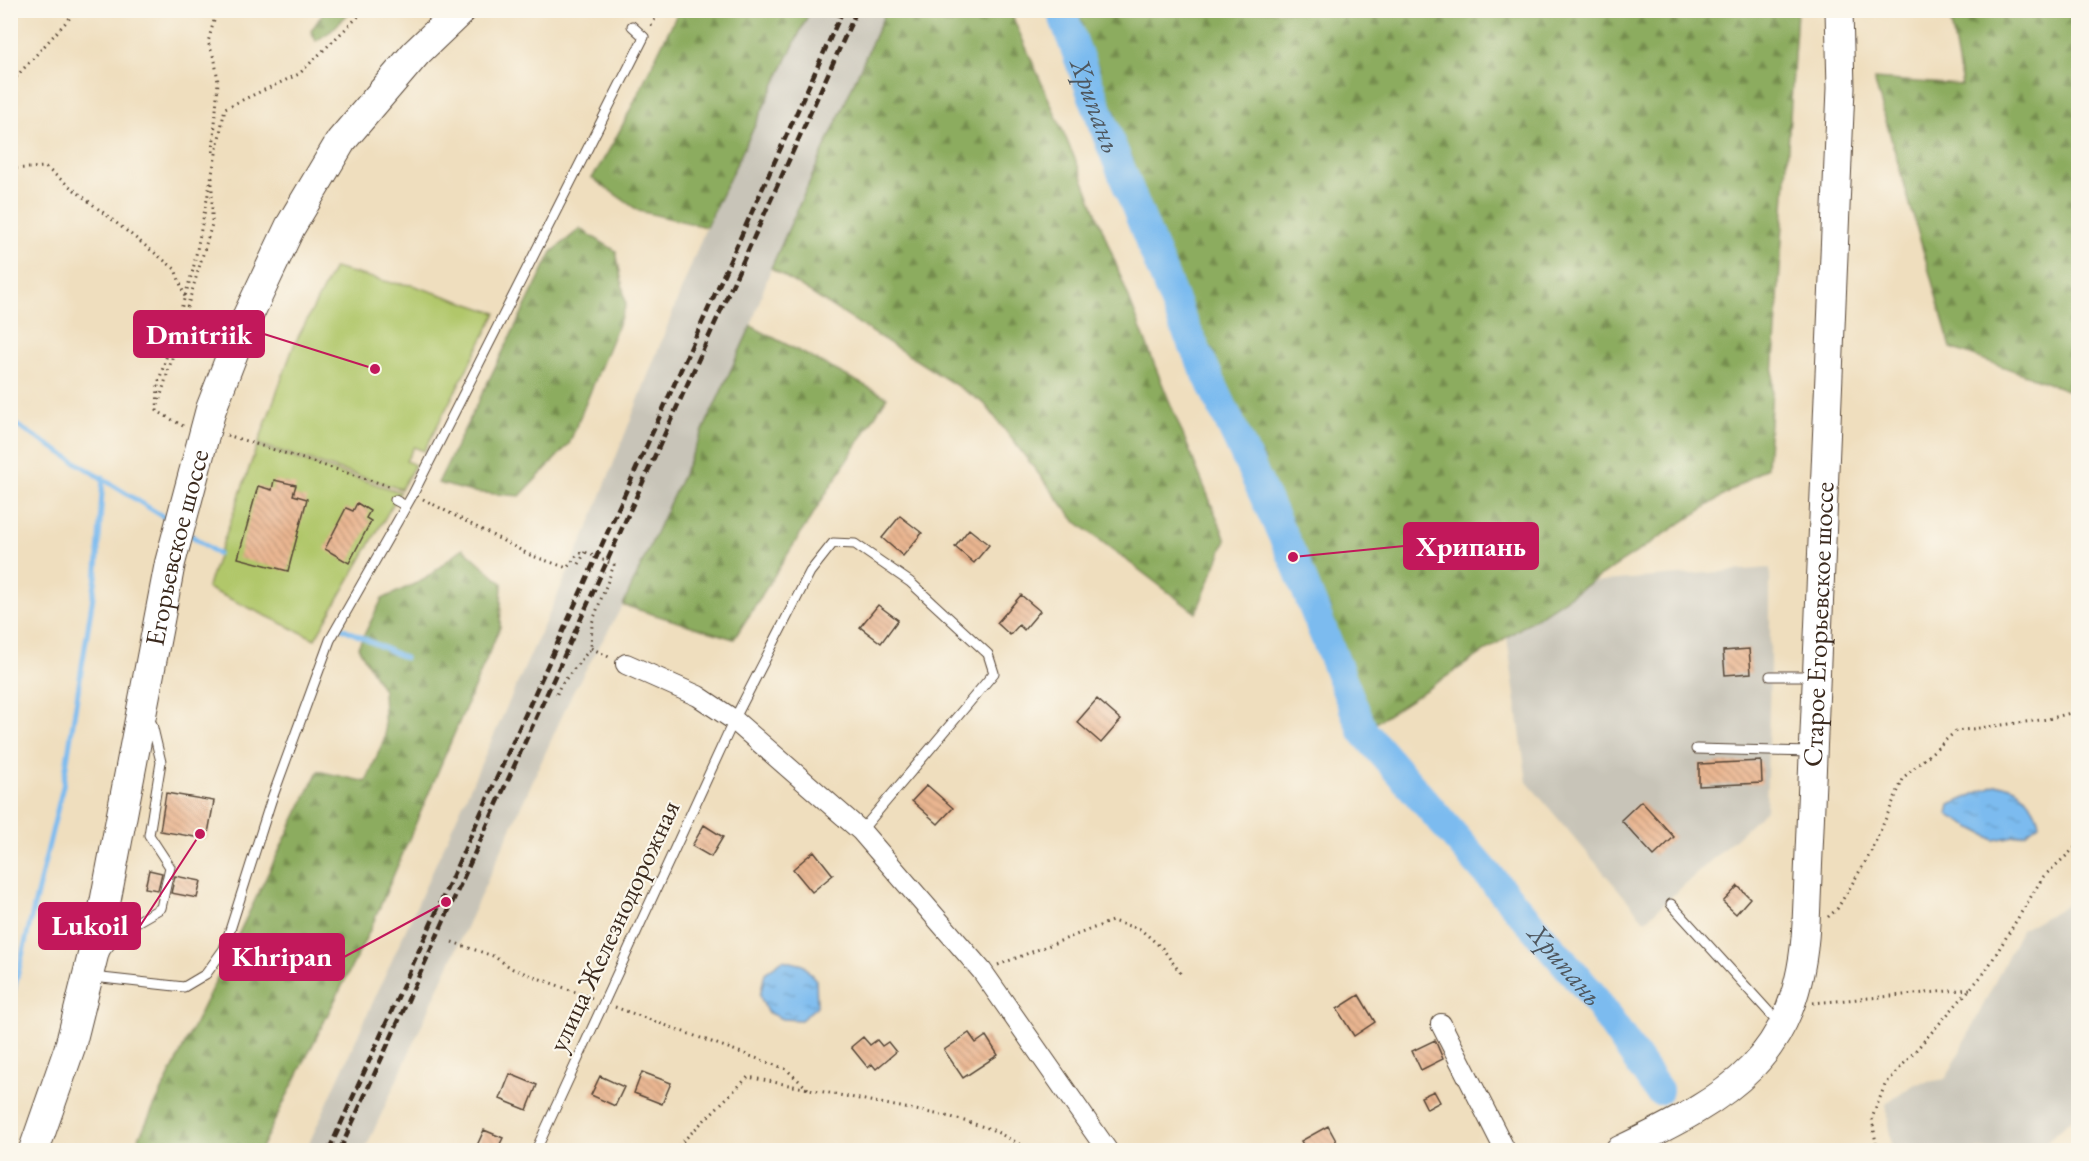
<svg xmlns="http://www.w3.org/2000/svg" width="2089" height="1161" viewBox="0 0 2089 1161" font-family="'EB Garamond',serif">
<style>
.industrial{fill:#c8c4b8}
.green{fill:#b1c76b;stroke:#767844;stroke-width:1.5}
.forest{fill:url(#forest-firs);stroke:#646b3e;stroke-width:1.5}
.water{fill:url(#water-ripples);stroke:#5b7286;stroke-width:1.5}
.lines{fill:none;stroke-linecap:round;stroke-linejoin:round}
.stream{stroke:#7bbbef;stroke-width:5}
.river{stroke:#7bbbef;stroke-width:30}
.building{fill:url(#building-back-hatch)}
.service-casing{stroke:#564536;stroke-width:11}
.minor-casing{stroke:#564536;stroke-width:22}
.secondary-casing{stroke:#564536;stroke-width:29}
.primary-casing{stroke:#564536;stroke-width:32}
.path{stroke:#564536;stroke-width:3;stroke-dasharray:1.5 4.5;stroke-linecap:butt}
.service{stroke:#fff;stroke-width:9}
.minor{stroke:#fff;stroke-width:20}
.secondary{stroke:#fff;stroke-width:27}
.primary{stroke:#fff;stroke-width:30}
.rail{stroke:#3b2a1e;stroke-width:4.5;stroke-dasharray:9 4.5;stroke-linecap:butt}
.labels{text-anchor:middle;stroke-width:4.5;stroke-linejoin:round;paint-order:stroke}
.street-label{font-size:27px;fill:#3b2a1e;stroke:#fbf7ec}
.water-label{font-size:28px;font-style:italic;fill:#4e565d;stroke:#fbf7ec}
.leader{fill:none;stroke:#c2185b;stroke-width:2}
.callout-dot{fill:#c2185b;stroke:#fbf7ec;stroke-width:2}
.callout{fill:#c2185b;stroke:#c2185b;stroke-width:2}
.callout-label{font-size:28px;text-anchor:middle;font-weight:bold;fill:#fff}
</style>
<defs>
<pattern id="forest-firs" width="22" height="20" patternUnits="userSpaceOnUse" patternTransform="scale(1.5)"><rect width="22" height="20" fill="#8cac5f"/><path d="M5 1l3.5 6h-7zM16 11l3.5 6h-7z" fill="#748c4e"/></pattern>
<pattern id="water-ripples" width="26" height="14" patternUnits="userSpaceOnUse" patternTransform="scale(1.5)"><rect width="26" height="14" fill="#7bbbef"/><path d="M2 4q2-2 4 0t4 0M15 11q2-2 4 0t4 0" fill="none" stroke="#6698c1"/></pattern>
<pattern id="building-back-hatch" width="6" height="6" patternUnits="userSpaceOnUse" patternTransform="scale(1.5)"><rect width="6" height="6" fill="#eab691"/><path d="M-1 5l2 2M0 0l6 6M5-1l2 2" fill="none" stroke="#bf9476"/></pattern>
</defs>
<rect width="100%" height="100%" fill="#fbf7ec"/>
<filter id="ink" filterUnits="userSpaceOnUse"><feTurbulence type="fractalNoise" baseFrequency=".0167" numOctaves="2"/><feDisplacementMap in="SourceGraphic" scale="12" xChannelSelector="R" yChannelSelector="G"/><feConvolveMatrix kernelMatrix="1 2 1 2 8 2 1 2 1" color-interpolation-filters="sRGB"/></filter>
<filter id="wash" filterUnits="userSpaceOnUse"><feTurbulence type="fractalNoise" baseFrequency=".008" numOctaves="4" result="noise"/><feDisplacementMap in="SourceGraphic" scale="24" xChannelSelector="R" yChannelSelector="G"/><feGaussianBlur stdDeviation="1.35" result="paint"/><feColorMatrix in="noise" values="0 0 0 0 0 0 0 0 0 0 0 0 0 0 0 0 0 1.4 0 .05"/><feComposite in="paint" operator="in"/></filter>
<g filter="url(#wash)">
<rect width="100%" height="100%" fill="#efdebe"/>
<!-- industrial -->
<path class="industrial" d="M810,11H886L771,268L751,326L623,605L573,692L365,1150H306L591,521L706,227Z
M1770,568V676L1766,810L1645,921L1527,782L1507,637L1591,582Z
M2078,899V1077L2076,1080L2078,1083V1112L2043,1145L2049,1150H1892L1886,1104L1915,1084L1946,1079L2021,930Z"/>
<!-- green -->
<path class="green" d="M334,268L392,283L412,285L496,313L424,451L414,447L406,461L415,465L401,489L258,444L294,345Z
M257,446L400,492L315,639L207,588Z"/>
<!-- forest -->
<path class="forest" d="M325,10L351,11L331,31L316,41L311,31Z
M679,11H810L706,227L639,211L592,178C627,125 649,66 679,11Z
M886,11H1010L1079,168L1157,371L1226,540L1196,613L1075,521L984,403L771,268Z
M1061,11H1797L1767,467L1363,731L1293,557L1183,323L1111,145Z
M1949,11H2078V308L2076,310L2078,385L2073,392L1951,348L1874,79L1962,85Z
M580,229L616,251L626,305L569,444L520,496L472,492L438,483L552,252Z
M751,326L887,397L734,639L623,605Z
M463,548L502,583L500,627L370,930L260,1150H133L318,771L366,782L385,737L383,690L358,647L382,599L425,579Z"/>
<!-- water -->
<path class="water" d="M1995,785C2000,785 2006,784 2010,786C2023,789 2038,812 2039,824L2025,834L1994,840C1978,830 1963,825 1948,814L1950,805Z
M783,960L803,965L816,980L817,1006L801,1020L782,1019L767,1012L760,996L765,973Z"/>
<g class="lines">
<!-- stream -->
<path class="stream" d="M10,421L167,519
M192,536L218,554
M342,628L405,658
M10,1006L63,786L97,571L103,477"/>
<!-- river -->
<path class="river" id="s1" d="M1061,10L1111,145L1183,323L1293,557L1363,731L1590,992L1658,1090"/>
</g>
<g id="blocks">
<!-- building -->
<path class="building" d="M274,480L296,485L293,495L307,499L288,571L238,558L258,486L272,490Z
M357,503L370,511L366,518L371,521L349,563L325,549L346,508L353,511Z
M900,516L922,533L903,556L882,538Z
M969,529L989,545L974,563L955,547Z
M1021,595L1040,611L1024,630L1019,625L1010,635L997,623Z
M878,605L898,620L881,643L860,627Z
M1749,649L1751,673L1725,675L1723,651Z
M1097,699L1121,720L1101,743L1077,722Z
M1761,761L1762,783L1699,786V764Z
M927,785L953,808L938,824L912,801Z
M166,793L214,801L207,839L160,831Z
M1641,801L1674,837L1654,856L1621,820Z
M704,825L723,837L711,857L692,846Z
M814,851L833,875L812,892L793,869Z
M149,870L162,873L158,890L145,888Z
M175,876L201,881L197,898L171,893Z
M1738,886L1750,898L1736,914L1723,902Z
M1359,995L1375,1022L1354,1036L1337,1009Z
M969,1033L976,1043L986,1036L998,1055L963,1078L944,1050Z
M863,1037L870,1045L877,1040L882,1046L888,1042L896,1052L876,1069L872,1064L868,1068L851,1047Z
M1435,1040L1443,1059L1421,1070L1412,1051Z
M642,1072L671,1083L662,1104L634,1093Z
M510,1074L537,1085L527,1110L500,1099Z
M600,1076L624,1087L615,1106L591,1095Z
M1434,1091L1440,1102L1427,1109L1421,1097Z
M1328,1126L1341,1150H1306L1301,1141Z
M484,1130L503,1138L497,1150H475Z"/>
</g>
</g>
<g filter="url(#ink)">
<use href="#blocks" fill-opacity="0" stroke="#564536" stroke-width="1.5"/>
<g class="lines">
<!-- service casing -->
<g class="service-casing">
<path id="service" d="M395,500L406,506
M1770,676H1813
M1696,749L1811,752
M1671,904L1778,1022
M104,953L121,931L161,908L170,867L149,835L161,762L152,724
M93,977L184,987L206,974L224,949L271,801L330,640L413,494L644,37L632,26
M536,1150L734,720L810,572L833,543L855,544L910,582L988,654L994,673L861,831"/>
</g>
<!-- minor casing -->
<g class="minor-casing">
<path id="minor" d="M626,664L698,696L734,720L861,831L982,971L1107,1150
M1441,1024L1505,1150"/>
</g>
<!-- secondary casing -->
<g class="secondary-casing">
<g id="secondary">
<path id="s2" d="M1619,1150C1730,1097 1799,1059 1806,924L1841,88L1839,10"/>
</g>
</g>
<!-- primary casing -->
<g class="primary-casing">
<g id="primary">
<path id="s3" d="M34,1150L70,1047L102,919L170,563L211,409L244,324L290,227L341,141L416,53L461,10"/>
</g>
</g>
<!-- path -->
<path class="path" d="M651,26L660,10
M10,77H16L77,10
M213,152L218,82L215,61L208,42L217,10
M10,169L45,167L175,269L185,297
M158,405L212,224V177
M183,426L157,411L158,384L193,270L225,108L299,74L365,10
M227,435L392,487
M423,499L530,555L567,568L578,554L585,552L614,565L592,623L591,648L560,686L556,696
M579,564L585,552
M591,648L611,658
M1828,917L1837,909L1870,854L1904,777L1956,731L2048,719L2078,711
M452,942L493,956L513,969L592,998
M998,965L1112,921L1140,929L1162,948L1182,975
M1813,1003L1971,989
M615,1007L786,1069L808,1089
M674,1150L748,1077L951,1117L991,1129L1031,1150
M1877,1150L1872,1118L1885,1085L1985,972L2043,877L2078,845"/>
<!-- service -->
<use href="#service" class="service"/>
<!-- minor -->
<use href="#minor" class="minor"/>
<!-- secondary -->
<use href="#secondary" class="secondary"/>
<!-- primary -->
<use href="#primary" class="primary"/>
<!-- rail -->
<path class="rail" d="M329,1150L843,10
M340,1150L857,10"/>
</g>
</g>
<g class="labels">
<!-- street labels -->
<g class="street-label">
<text dy="9" stroke="none"><textPath href="#s3" startOffset="620">Егорьевское шоссе</textPath></text>
<text dy="9" stroke="none"><textPath href="#s2" startOffset="614">Старое Егорьевское шоссе</textPath></text>
<text transform="translate(614 926) rotate(-65)" y="9">улица Железнодорожная</text>
</g>
<!-- water labels -->
<g class="water-label">
<text dy="10" stroke="none"><textPath href="#s1" startOffset="102">Хрипань</textPath></text>
<text dy="10" stroke="none"><textPath href="#s1" startOffset="1092">Хрипань</textPath></text>
</g>
</g>
<!-- callouts -->
<path class="leader" d="M375 369L264 334M1293 557L1404 546M200 834L140 926M446 902L344 957"/>
<g class="callout-dot">
<circle cx="375" cy="369" r="6"/>
<circle cx="1293" cy="557" r="6"/>
<circle cx="200" cy="834" r="6"/>
<circle cx="446" cy="902" r="6"/>
</g>
<g class="callout">
<rect x="134" y="311" width="130" height="46" rx="6"/>
<rect x="1404" y="523" width="134" height="46" rx="6"/>
<rect x="39" y="903" width="101" height="46" rx="6"/>
<rect x="220" y="934" width="124" height="46" rx="6"/>
</g>
<g class="callout-label">
<text x="199" y="344">Dmitriik</text>
<text x="1471" y="556">Хрипань</text>
<text x="90" y="935">Lukoil</text>
<text x="282" y="966">Khripan</text>
</g>
<!-- margin -->
<rect width="2089" height="1161" fill="none" stroke="#fbf7ec" stroke-width="36"/>
</svg>
